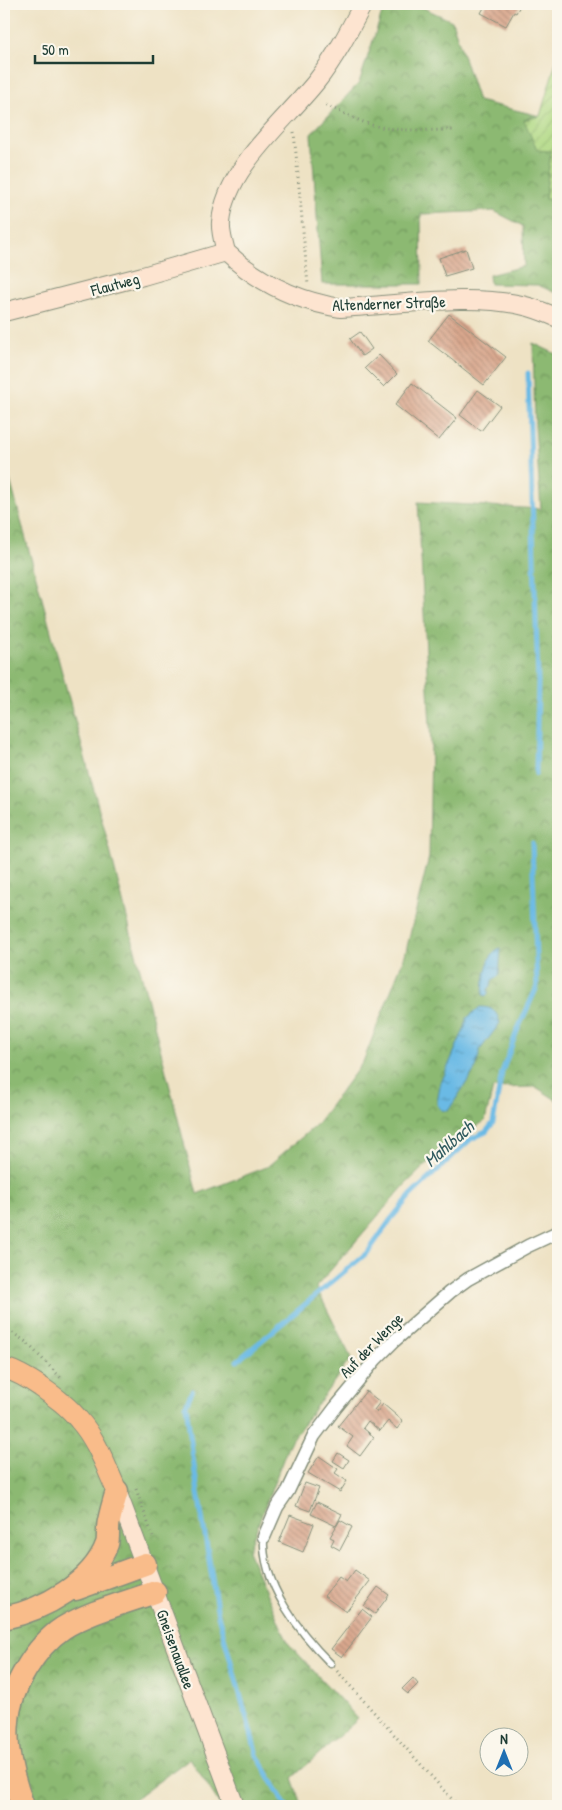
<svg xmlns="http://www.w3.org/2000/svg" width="562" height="1810" viewBox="0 0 562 1810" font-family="'Patrick Hand',sans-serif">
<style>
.forest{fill:url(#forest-crowns);stroke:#567b53}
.garden{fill:url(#garden-furrows);stroke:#688b5c}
.water{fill:url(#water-ripples);stroke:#447c8c}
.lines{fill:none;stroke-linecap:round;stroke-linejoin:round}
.stream{stroke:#6abae5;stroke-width:5}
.building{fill:url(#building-back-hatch)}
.lane-casing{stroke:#86907c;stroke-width:9}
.street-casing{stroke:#86907c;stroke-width:15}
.secondary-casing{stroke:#86907c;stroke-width:20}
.primary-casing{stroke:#86907c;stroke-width:22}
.highway-casing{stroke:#86907c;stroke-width:25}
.path{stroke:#86907c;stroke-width:3;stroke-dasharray:1 4;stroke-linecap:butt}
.lane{stroke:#fff;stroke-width:6}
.street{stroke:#fff;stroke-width:12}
.secondary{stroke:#fde4d0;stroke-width:18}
.primary{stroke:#f9bc8a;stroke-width:20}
.highway{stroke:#f9bc8a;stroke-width:22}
.labels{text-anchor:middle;stroke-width:4.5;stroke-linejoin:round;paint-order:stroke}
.street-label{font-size:16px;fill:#1f3d34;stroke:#fbf7ec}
.water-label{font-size:18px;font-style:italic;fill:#325c60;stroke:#fbf7ec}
</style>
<defs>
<pattern id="forest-crowns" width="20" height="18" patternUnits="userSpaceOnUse" patternTransform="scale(1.25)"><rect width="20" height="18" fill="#8cb972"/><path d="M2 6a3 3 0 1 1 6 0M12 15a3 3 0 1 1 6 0" fill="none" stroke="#72985e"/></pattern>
<pattern id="garden-furrows" width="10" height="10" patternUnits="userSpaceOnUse" patternTransform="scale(1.25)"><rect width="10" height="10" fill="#b0d984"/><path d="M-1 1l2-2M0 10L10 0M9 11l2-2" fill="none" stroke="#97bb73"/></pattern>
<pattern id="water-ripples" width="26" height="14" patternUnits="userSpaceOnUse" patternTransform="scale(1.25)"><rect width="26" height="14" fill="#6abae5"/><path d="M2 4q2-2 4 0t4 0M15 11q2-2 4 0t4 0" fill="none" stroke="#5798ba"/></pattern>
<pattern id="building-back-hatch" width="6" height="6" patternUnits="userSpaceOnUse" patternTransform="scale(1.25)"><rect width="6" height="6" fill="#daa88e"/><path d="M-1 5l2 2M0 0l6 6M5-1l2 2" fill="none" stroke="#b08a75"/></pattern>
</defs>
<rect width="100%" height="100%" fill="#fbf7ec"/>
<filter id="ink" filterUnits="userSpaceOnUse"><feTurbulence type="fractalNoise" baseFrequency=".02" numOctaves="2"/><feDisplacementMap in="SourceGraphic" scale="10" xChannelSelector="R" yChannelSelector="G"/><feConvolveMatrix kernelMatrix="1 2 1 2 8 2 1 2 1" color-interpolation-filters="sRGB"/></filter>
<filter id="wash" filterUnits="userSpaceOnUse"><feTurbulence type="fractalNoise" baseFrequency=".0096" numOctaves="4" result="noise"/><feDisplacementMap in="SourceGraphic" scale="20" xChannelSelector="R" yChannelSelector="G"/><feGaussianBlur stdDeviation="1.12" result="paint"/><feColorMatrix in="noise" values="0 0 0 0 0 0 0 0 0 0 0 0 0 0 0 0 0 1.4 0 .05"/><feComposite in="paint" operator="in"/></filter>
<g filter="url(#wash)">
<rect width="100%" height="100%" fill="#eee2c4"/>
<!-- forest -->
<path class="forest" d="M385,4H415L452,21L478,101L540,116L524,120L551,151L545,199L558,200V294L538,285L490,284L489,275L524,266L523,226L494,211L421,214L422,284H322L311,134L359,83Z
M533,343L558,355V1101L536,1087L493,1088L485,1121L447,1144L404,1186L316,1287L351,1358L289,1444L248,1551L288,1643L358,1719L292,1778L302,1806H221L190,1758L126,1806H4V458L107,839L197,1194L267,1167L316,1125L363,1062L405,955L429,857L431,744L418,502L541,509L535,426Z"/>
<!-- garden -->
<path class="garden" d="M558,55V200L545,199L551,151L537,150L524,120L540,116Z"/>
<!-- water -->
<path class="water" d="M501,948L499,976L492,980L491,986L488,989V994L486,996L483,995C483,983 487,950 501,948Z
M480,1007C492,1007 497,1011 500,1023L480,1050L476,1068L448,1111L441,1110L437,1104L440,1085L465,1027L467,1018Z"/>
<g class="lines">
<!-- stream -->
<path class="stream" d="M528,373L538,681L536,774
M237,1361L368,1252L391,1219L411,1195L471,1139L486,1132L493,1123L502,1072L517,1031L537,987L532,843
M192,1391L186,1405L196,1480L218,1615L257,1755L286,1806"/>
</g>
<g id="blocks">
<!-- building -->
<path class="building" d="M486,4H521L516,13L514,12L506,26L481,13Z
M466,249L472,268L445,276L439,258Z
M449,314L506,357L484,385L428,341Z
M360,332L372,349L362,356L350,339Z
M379,355L397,374L384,387L365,368Z
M412,383L457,418L439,440L395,405Z
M478,390L500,406L481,431L460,415Z
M366,1391L380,1402L374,1410L377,1412L383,1404L403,1421L397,1429L388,1421L380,1431L368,1421L363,1428L374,1437L360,1456L347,1446L353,1437L338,1426Z
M338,1453L349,1460L344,1468L333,1461Z
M319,1456L338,1469L335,1473L347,1481L340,1492L308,1473Z
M305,1483L319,1488L310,1511L296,1506Z
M317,1502L342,1514L336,1526L311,1514Z
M290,1515L314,1524L303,1552L279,1542Z
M340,1520L352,1527L340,1550L331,1545L334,1539L330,1537Z
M355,1570L370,1581L346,1612L324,1596L339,1577L346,1582Z
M378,1587L389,1595L375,1614L364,1606Z
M362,1609L372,1617L342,1657L331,1649Z
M413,1678L418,1684L408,1694L402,1689Z"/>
</g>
</g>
<g filter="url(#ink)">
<use href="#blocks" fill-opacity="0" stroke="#86907c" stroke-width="1"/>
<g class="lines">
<!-- lane casing -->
<g class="lane-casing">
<path id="lane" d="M264,1537C261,1584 300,1633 331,1664"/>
</g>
<!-- street casing -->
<g class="street-casing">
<path id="street" d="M264,1537L277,1507L288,1491L314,1436L336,1407L376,1359L394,1341L450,1292L468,1279L528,1246L558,1232"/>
</g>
<!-- secondary casing -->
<g class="secondary-casing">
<path id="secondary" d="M363,4C349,31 335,58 316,82C283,123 226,168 221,222C220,232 224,243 226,252C259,283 297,301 341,308C398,305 475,292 529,307C539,310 549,314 558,318
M4,312L143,276L226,252
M117,1491L235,1806"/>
</g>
<!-- primary casing -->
<g class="primary-casing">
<path id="primary" d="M4,1368C18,1372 29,1379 41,1387C55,1397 69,1407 79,1420C97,1440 106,1467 117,1491"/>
</g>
<!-- highway casing -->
<g class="highway-casing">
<path id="highway" d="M76,1589L145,1564
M4,1618C43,1610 93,1583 107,1544C109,1537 107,1528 109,1521C111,1511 114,1501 117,1491
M23,1806C13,1780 5,1749 8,1721C10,1688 36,1646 63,1628C91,1611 125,1603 155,1592"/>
</g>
<!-- path -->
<path class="path" d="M326,105C341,112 356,120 372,125C398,132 428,130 454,130
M294,132L308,285
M4,1327L26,1342L61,1378
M136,1489L154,1540
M337,1671L458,1806"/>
<!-- lane -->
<use href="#lane" class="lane"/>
<!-- street -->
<use href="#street" class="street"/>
<!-- secondary -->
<use href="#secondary" class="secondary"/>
<!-- primary -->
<use href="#primary" class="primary"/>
<!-- highway -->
<use href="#highway" class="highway"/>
</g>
</g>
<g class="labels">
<!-- street labels -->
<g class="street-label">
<text transform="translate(115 284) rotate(-15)" y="6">Flautweg</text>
<text transform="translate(389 303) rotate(-2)" y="6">Altenderner Straße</text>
<text transform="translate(371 1345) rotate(-46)" y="6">Auf der Wenge</text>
<text transform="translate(176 1649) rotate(70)" y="6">Gneisenauallee</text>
</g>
<!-- water labels -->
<g class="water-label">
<text transform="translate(449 1144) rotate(-41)" y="6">Mahlbach</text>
</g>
</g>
<!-- margin -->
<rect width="562" height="1810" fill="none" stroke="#fbf7ec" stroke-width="20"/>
<!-- north arrow -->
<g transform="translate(504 1752)"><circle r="24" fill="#fbf7ec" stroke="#a3ada2"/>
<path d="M0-4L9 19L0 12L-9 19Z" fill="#1f6fb2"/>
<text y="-8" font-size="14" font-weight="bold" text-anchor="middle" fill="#1f3d34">N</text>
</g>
<!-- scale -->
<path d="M35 55v8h118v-8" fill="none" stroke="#1f3d34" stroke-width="2.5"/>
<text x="42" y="55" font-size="15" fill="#1f3d34" stroke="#fbf7ec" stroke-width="4" paint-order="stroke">50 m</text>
</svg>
